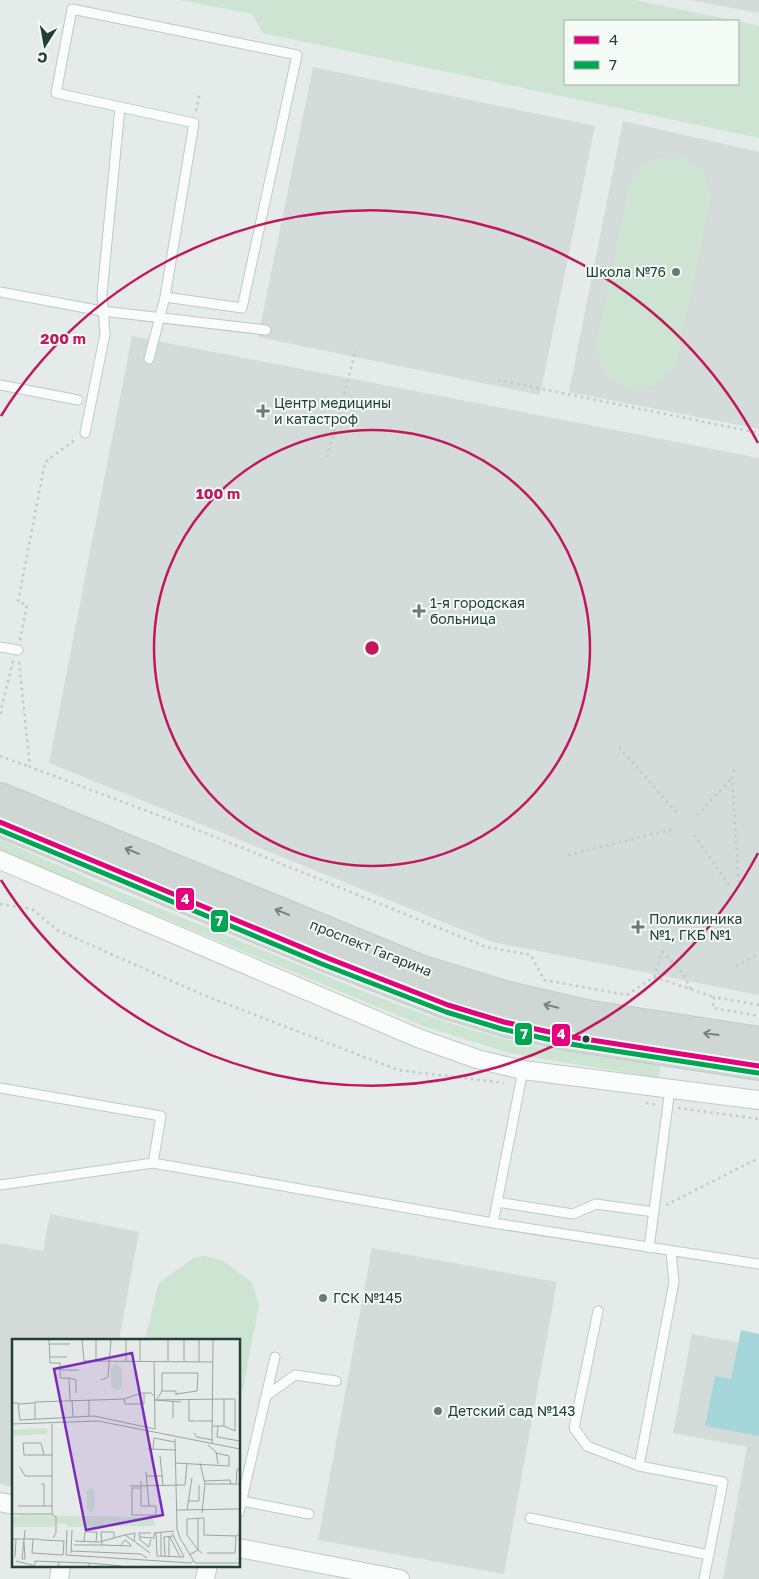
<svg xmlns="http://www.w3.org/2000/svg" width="759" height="1579" viewBox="0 0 759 1579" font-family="'Golos Text',sans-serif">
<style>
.built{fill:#d3dcd8}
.green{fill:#cee4d3}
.water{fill:#a5d7da}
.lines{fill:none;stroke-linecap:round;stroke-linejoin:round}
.lane-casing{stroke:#c2c8c5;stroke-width:11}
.street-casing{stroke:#c2c8c5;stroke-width:20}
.primary-casing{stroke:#c1cac7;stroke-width:30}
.path{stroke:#c1cbc6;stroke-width:2.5;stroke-dasharray:2.5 4;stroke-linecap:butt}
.lane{stroke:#fbfcfc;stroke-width:9}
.street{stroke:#fbfcfc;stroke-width:18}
.primary{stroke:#ced7d4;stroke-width:28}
.bus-1-casing{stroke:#f4faf6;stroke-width:9}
.bus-2-casing{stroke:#f4faf6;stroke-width:9}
.bus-1{stroke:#e5007d;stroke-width:5}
.bus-2{stroke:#00a651;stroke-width:5}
.oneway{stroke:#6f847d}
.ring{fill:none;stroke:#c2185b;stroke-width:2.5}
.poi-dot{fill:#667c74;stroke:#f4faf6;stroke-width:2}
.bus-dot{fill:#224035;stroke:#f4faf6;stroke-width:2}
.labels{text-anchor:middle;stroke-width:4;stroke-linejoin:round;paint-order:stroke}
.poi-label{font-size:14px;fill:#224035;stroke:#f4faf6;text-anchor:start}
.street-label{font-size:14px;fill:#224035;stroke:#f4faf6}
.inset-road{fill:none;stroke:#97a7a0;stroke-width:1}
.view{fill:#7b2cbf;fill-opacity:0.15;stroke:#7b2cbf;stroke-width:2.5}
.inset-edge{fill:none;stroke:#224035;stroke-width:2.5}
.centre{fill:#c2185b;stroke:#f4faf6;stroke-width:2.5}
.ring-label{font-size:15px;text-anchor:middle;font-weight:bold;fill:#c2185b;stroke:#f4faf6;stroke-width:4;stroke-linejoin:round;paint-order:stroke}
.line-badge{stroke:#f4faf6;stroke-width:2}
.badge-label{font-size:14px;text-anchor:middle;font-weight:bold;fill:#fff}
</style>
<rect width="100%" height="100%" fill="#e5ebe8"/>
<!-- built -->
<path class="built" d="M689,0H759V13Z
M313,67L595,126L540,395L258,337Z
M623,121L759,152V429L569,392Z
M132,336L759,458V995L493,942L49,763Z
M50,1214L139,1232L119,1340H14V1487L0,1484V1243L43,1251Z
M372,1248L557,1282L504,1574L318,1540Z
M692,1334L759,1346V1579H723L747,1447L673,1433Z"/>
<!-- green -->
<path class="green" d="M179,0H634L738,21H565V84H738V21L759,26V138L263,33L252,14Z
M678,154L702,170L711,197L676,363L659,384L632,390L605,374L595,350L629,186L643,162Z
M0,839C90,881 183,918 275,955C354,987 432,1022 514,1041C562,1052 611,1058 660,1064L659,1078L513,1054L423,1026L0,850Z
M205,1256L224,1261L252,1283L259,1305L239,1409V1340H145L158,1284L193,1258Z"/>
<!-- water -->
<path class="water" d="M741,1330L759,1334V1436L705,1426L715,1376L731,1379Z"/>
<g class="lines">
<!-- lane casing -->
<g class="lane-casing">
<path id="lane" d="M0,292L102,311L266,330
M149,359L165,297L194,123L56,93L72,9L297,55L242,308L165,297
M0,385L78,400
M85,433L105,334L102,294L120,107
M0,647L18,650
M0,1088L161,1116L153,1163L0,1185
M153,1163L493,1223L759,1264
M497,1202L573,1214L596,1204L654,1212
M493,1223L523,1070
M649,1248L670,1089
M671,1252L674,1282L639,1466L723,1482L704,1579
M598,1311L574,1428L587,1446L639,1466
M266,1396L275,1357
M242,1501L309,1514
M239,1512L266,1396L295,1375L336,1381
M530,1518L709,1555"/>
</g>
<!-- street casing -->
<g class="street-casing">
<path id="street" d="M0,860L418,1038L477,1059L523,1070L759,1100
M0,1502L14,1505
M239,1548L400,1579
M59,1579L61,1565
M205,1579L208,1565"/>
</g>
<!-- primary casing -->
<g class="primary-casing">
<path id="primary" d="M0,797L420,969L505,995L591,1015L759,1041
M0,822L325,957L448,1005L504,1022L572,1037L759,1066"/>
</g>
<!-- path -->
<path class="path" d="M196,111L200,92
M498,380L759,433
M327,457L356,350
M20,640L27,605L18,602L45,462L76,439
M19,662L30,767L203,832L486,947L531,955L544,980L627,995L654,977L662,951
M0,714L13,661
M619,747L677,813
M0,756L30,767
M734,770L732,778L739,888
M697,815L732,778
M694,835L729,885
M568,855L674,829
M0,904L32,909L57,930L201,994L398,1070L504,1083
M662,951L683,974L692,991
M736,966L759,954
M654,977L714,997
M759,1005L714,997L713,1008L759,1016
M646,1103L658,1105
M678,1108L759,1119
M666,1205L759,1158"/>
<!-- lane -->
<use href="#lane" class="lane"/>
<!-- street -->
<use href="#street" class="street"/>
<!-- primary -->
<use href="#primary" class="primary"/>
<!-- bus-1 casing -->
<g class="bus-1-casing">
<path id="bus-1" d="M0,822L325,957L448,1005L504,1022L572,1037L759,1066"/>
</g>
<!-- bus-2 casing -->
<g class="bus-2-casing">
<path id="bus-2" d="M0,830L322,964L446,1012L502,1029L570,1044L758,1073"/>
</g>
<!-- bus-1 -->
<use href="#bus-1" class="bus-1"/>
<!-- bus-2 -->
<use href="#bus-2" class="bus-2"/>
</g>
<!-- one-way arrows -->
<defs><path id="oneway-shaft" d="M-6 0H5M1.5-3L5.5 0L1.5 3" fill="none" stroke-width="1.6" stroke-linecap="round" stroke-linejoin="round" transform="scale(1.25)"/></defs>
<g class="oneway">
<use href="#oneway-shaft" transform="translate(132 851) rotate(-158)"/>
<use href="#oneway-shaft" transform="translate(282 912) rotate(-158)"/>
<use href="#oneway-shaft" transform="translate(551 1006) rotate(-167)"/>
<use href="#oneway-shaft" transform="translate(711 1034) rotate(-172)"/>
</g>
<!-- distance rings -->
<g class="ring">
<circle cx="372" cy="648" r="218"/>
<path d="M758 853A437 437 0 0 1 1 880M1 416A437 437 0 0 1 758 443"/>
</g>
<!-- markers -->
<g class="poi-dot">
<circle cx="676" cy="272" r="5"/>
<path d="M260.5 403.5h5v5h5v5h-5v5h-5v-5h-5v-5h5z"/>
<path d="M416.5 603.5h5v5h5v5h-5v5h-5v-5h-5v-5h5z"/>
<path d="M635.5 919.5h5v5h5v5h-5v5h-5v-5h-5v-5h5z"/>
<circle cx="323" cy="1298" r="5"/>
<circle cx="438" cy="1411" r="5"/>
</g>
<circle class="bus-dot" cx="586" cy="1039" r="4.5"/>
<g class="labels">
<!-- poi labels -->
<g class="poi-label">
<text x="666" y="277" text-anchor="end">Школа №76</text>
<text x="274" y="408">Центр медицины<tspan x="274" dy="16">и катастроф</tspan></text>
<text x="430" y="608">1-я городская<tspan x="430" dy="16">больница</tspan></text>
<text x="649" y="924">Поликлиника<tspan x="649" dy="16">№1, ГКБ №1</tspan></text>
<text x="333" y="1303">ГСК №145</text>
<text x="448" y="1416">Детский сад №143</text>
</g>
<!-- street labels -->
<g class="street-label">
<text transform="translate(371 948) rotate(22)" y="5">проспект Гагарина</text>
</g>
</g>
<!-- overview -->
<g transform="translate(12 1339)">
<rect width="228" height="228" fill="#e5ebe8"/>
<path d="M103,24L110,30V48L105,52L99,48V30ZM35,89V95L0,97V91ZM79,149L83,152V169L79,174L75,170V152ZM12,176L124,178L140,179L145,187L55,188V185L43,184L42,188H0V178Z" fill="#cee4d3"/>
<path class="inset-road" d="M37,0L38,24H48V39H57L58,61M70,0L72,22L201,23M114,0V22M128,0V22M187,0V22M37,5H58M38,18H55M84,22V0M142,22L143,90M156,22V0M172,22V0M48,31H67M57,39L64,41V54M89,41L96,38L99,0M150,52V34H186L185,52L164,55M132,54V65H113L112,60L130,54H139L143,58M145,60L150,52H164V56M177,60V82H184M212,60H223V92L212,87M60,61L61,78M143,61L212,60V87H201M143,61L169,63M0,64H6L8,81L82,77L143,90M6,65L22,64M77,77V61M161,79V63M23,80V63L112,60M185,82H201M0,85L86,82L228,110M40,85V175L44,178V194L41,199M206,87L205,98L228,102M182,94L185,98L200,101M163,100L165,190L168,199L183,224H228M200,105L201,0M196,106L204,113L206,125M136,110L164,111M141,110L142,99L163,103M32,116L29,104H11L12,116H40M148,117L151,146M163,124L217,127V117L204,114M188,124L193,145L190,174M8,128L13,137H40M134,133L137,167M135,137H151M192,142L218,141L219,145M29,145H32V167M193,145H228M224,145L225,130H228M118,147L173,146L175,125M129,149H120V176H144V167H129V142M176,162H187V146M6,167H40M165,171L227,170M175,171L180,139M0,175H40M186,180V211L190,214M55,191L54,216L179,224L181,222M144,194L145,217L172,218L160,194M149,194V217M113,196L123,194L122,202L138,214M128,198L142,199V194L162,192M158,198L168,218M139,200L137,208L128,201L127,194H139M0,202V200H25L30,201L52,202L51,216L20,214L21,200M63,202L87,203L102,199M72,202L73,193H85L84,203M12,203L13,220H10L13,191M62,206H90M109,206L113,201L119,206V207L90,206L89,193H102V199L113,196L122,202M59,212L129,215L135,219M59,214L60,191M195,214H223L224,197L228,195M177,216L186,211L175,196V180L192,179V196L224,197M153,217L152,198L161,197M157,217V198M3,218L4,200M4,222L23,227M47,223L77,224V227M77,224L109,227M23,226V222L47,223L46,227"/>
<path class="view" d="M120,14L151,176L74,191L42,30Z"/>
<rect width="228" height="228" class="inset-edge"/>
</g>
<circle cx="372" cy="648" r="8" class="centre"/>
<g class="ring-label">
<text x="63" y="344">200 m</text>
<text x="218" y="499">100 m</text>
</g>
<g class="line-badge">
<rect x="175" y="887" width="20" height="24" rx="5" fill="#e5007d"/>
<rect x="210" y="909" width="19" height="24" rx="5" fill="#00a651"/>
<rect x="514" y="1022" width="19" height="24" rx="5" fill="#00a651"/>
<rect x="551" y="1023" width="20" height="24" rx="5" fill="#e5007d"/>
</g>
<g class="badge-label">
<text x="185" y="904">4</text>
<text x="219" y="926">7</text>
<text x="524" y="1039">7</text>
<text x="561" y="1039">4</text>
</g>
<!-- legend -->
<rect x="564" y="20" width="175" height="65" fill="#f4faf6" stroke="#a0b0a9"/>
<rect x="574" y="36" width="25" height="8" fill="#e5007d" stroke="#a0b0a9"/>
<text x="609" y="45" font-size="15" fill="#224035">4</text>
<rect x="574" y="61" width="25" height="8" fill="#00a651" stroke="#a0b0a9"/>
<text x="609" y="70" font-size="15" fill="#224035">7</text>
<!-- north arrow -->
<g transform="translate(45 45) rotate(191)" stroke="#f4faf6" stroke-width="4" paint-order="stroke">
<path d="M0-4L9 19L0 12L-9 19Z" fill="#224035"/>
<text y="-8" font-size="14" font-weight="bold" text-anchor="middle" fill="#224035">С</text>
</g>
</svg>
